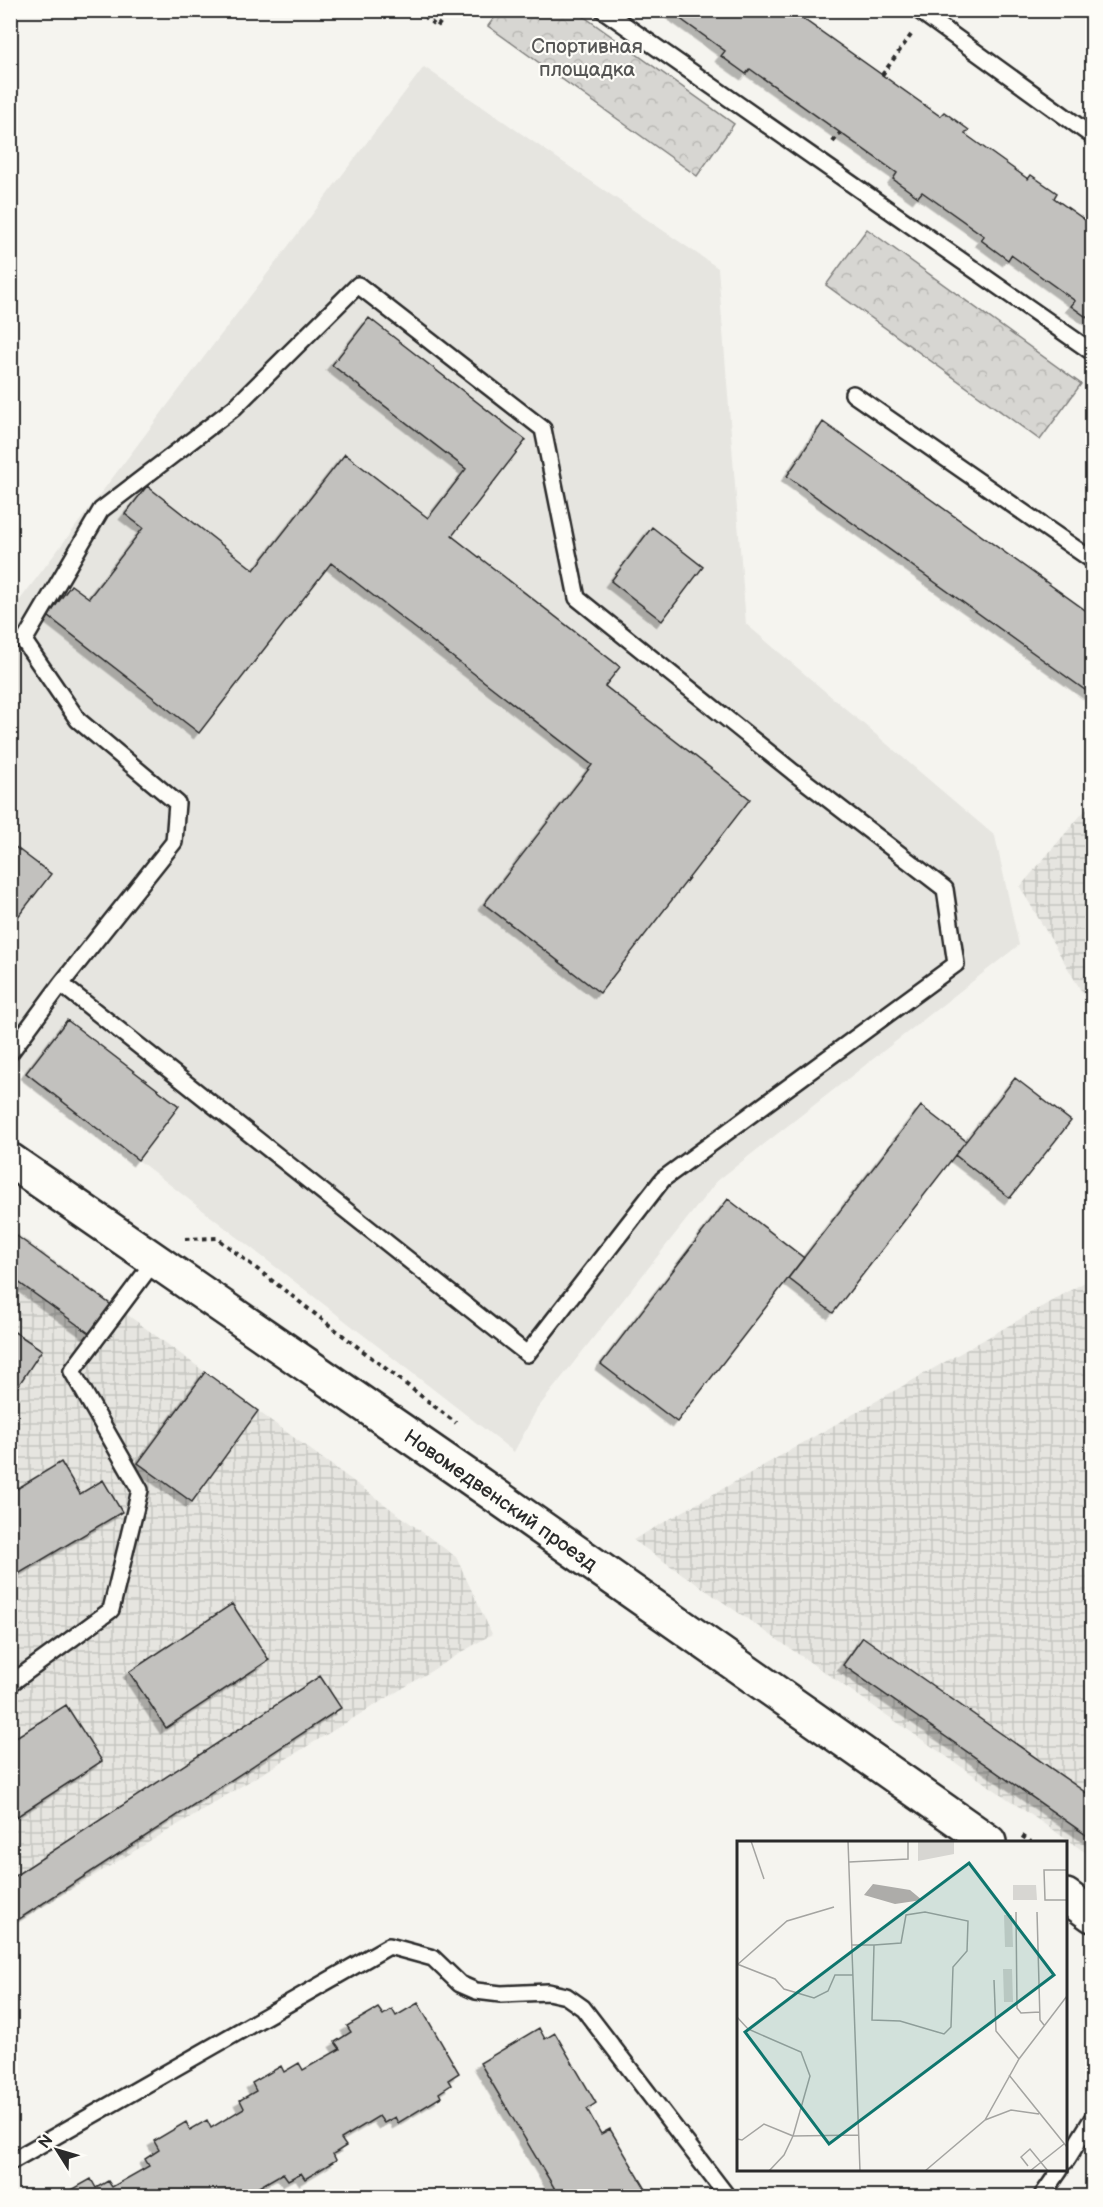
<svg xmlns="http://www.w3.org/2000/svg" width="1103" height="2207" viewBox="0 0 1103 2207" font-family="'Balsamiq Sans',sans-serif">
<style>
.built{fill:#e6e5e0}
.industrial{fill:url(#industrial-grid)}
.park{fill:url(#park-crowns);stroke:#81807e;stroke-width:1.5}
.building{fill:#c2c1be;stroke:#2b2b2b;stroke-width:1.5;filter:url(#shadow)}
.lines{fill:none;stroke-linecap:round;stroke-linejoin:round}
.service-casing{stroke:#2b2b2b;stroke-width:20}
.tertiary-casing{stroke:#2b2b2b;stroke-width:38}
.path{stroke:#2b2b2b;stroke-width:4;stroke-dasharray:4.5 4.5;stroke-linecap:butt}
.service{stroke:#fdfcf7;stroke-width:15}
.tertiary{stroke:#fdfcf7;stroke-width:33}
.labels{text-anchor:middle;stroke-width:4.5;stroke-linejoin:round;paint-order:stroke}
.park-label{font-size:20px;fill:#565655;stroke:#fdfcf7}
.street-label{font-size:20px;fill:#2b2b2b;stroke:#fdfcf7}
.inset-road{fill:none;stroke:#a4a4a1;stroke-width:1.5}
.view{fill:#0f766e;fill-opacity:0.15;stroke:#0f766e;stroke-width:3}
.inset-edge{fill:none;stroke:#2b2b2b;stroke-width:3}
</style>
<defs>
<pattern id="industrial-grid" width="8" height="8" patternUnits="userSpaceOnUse" patternTransform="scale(1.5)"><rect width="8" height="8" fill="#e6e5e0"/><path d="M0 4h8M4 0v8" fill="none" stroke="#c5c5c0"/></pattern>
<pattern id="park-crowns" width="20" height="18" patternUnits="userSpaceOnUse" patternTransform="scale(1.5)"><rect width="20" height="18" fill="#d7d6d2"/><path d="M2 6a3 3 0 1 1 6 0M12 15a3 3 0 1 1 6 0" fill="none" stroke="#b9b8b4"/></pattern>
<filter id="shadow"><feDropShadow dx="-5.5" dy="5.5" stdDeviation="0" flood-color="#0004"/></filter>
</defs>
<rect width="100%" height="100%" fill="#f5f4ef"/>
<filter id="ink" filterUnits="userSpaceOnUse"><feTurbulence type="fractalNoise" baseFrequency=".0167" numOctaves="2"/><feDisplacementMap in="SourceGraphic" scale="12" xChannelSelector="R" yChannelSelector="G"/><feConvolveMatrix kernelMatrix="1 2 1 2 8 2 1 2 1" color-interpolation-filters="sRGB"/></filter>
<g filter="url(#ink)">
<!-- built -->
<path class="built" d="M424,67L718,268L746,624L995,836L1019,945L717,1181L537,1409L514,1452L26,1073L11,1059L10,613Z"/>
<!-- industrial -->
<path class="industrial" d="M1092,802V1009L1020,887Z
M11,1229L456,1557L492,1634L11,1926Z
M1092,1278V1857L633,1540Z"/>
<!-- park -->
<path class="park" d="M500,10L576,11L734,124L697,176L488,26Z
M867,229L1081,384L1040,440L826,285Z"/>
<!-- building -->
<path class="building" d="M668,10H797L795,13L940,116L944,112L969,130L965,134L1028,179L1031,175L1057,193L1054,198L1092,225V321L1071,306L1075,301L1011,255L1008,260L981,240L984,236L922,192L918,197L893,179L897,173L750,69L746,74L721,56L725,51Z
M369,318L526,440L452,536L620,667L605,686L750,799L600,993L484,904L592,765L331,563L199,733L48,616L71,585L89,598L143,528L125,514L147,486L254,570L345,454L428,518L466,469L332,365Z
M823,422L1092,615V695L787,476Z
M652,527L703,567L662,621L611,581Z
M10,843L51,874L10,927Z
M67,1020L179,1106L138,1160L26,1073Z
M1015,1078L1071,1121L1010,1198L955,1155Z
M921,1106L966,1141L833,1313L788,1278Z
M728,1199L804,1258L677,1422L601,1364Z
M10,1231L114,1307L93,1336L10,1276Z
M10,1329L42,1350L10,1398Z
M205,1372L258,1411L192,1502L138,1463Z
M61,1462L80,1494L103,1480L122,1512L10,1579V1493Z
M232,1604L269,1660L166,1728L129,1672Z
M863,1637L1092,1797V1839L843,1665Z
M320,1676L341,1708L10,1925V1879Z
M66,1705L102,1761L10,1821V1741Z
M418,2003L459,2073L448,2080L451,2085L439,2093L441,2097L398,2123L395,2117L384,2123L379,2116L341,2139L346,2146L333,2154L336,2160L305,2179L301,2173L288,2180L283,2173L245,2195L246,2196H61L91,2179L96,2188L108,2181L112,2187L149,2166L145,2159L159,2150L154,2141L186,2122L190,2130L207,2120L211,2128L244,2108L240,2100L256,2091L252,2083L281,2066L284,2072L299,2063L303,2070L340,2049L335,2042L351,2032L347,2026L378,2008L383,2015L392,2009L396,2016Z
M539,2028L545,2039L555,2033L596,2103L587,2109L601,2134L610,2129L650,2196H559L480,2063Z"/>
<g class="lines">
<!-- service casing -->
<g class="service-casing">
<path id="service" d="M603,10L1092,352
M918,10L1092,136
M853,394L1092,560
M10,1053L61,984L174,842L177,803L78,720L24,641L101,510L234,408L358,285L543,429L577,598L793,772L945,889L956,964L663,1179L527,1354L61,984
M10,1684L111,1610L140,1490L72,1371L155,1260
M1066,2161L1092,2119
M10,2162L389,1946L433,1958L460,1984L476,1991L501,1994L548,1992L566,1996L583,2008L727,2196
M1042,2196L1060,2170"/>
</g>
<!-- tertiary casing -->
<g class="tertiary-casing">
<g id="tertiary">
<path id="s1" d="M10,1160L469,1477L989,1842"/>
<path d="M1066,1896L1092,1915"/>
</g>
</g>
<!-- path -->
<path class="path" d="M417,10L437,27L450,10
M882,75L911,35
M833,142L840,133
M185,1239L217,1238L456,1423
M1022,1836L1031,1842"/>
<!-- service -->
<use href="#service" class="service"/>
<!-- tertiary -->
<use href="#tertiary" class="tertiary"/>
</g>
</g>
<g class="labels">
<!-- park labels -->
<g class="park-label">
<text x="587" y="53">Спортивная<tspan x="587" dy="23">площадка</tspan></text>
</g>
<!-- street labels -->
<g class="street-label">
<text dy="7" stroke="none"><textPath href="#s1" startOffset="597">Новомедвенский проезд</textPath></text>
</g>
</g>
<!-- overview -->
<g transform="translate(737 1841)">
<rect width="330" height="330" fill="#f5f4ef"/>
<path d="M181,0H217V13L181,20ZM276,44H299L300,59H276ZM267,74H275L276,106H268ZM266,128H275L276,161H267Z" fill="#d7d6d2"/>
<path d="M136,43L173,49L185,59L158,63L127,54Z" fill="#adaca9"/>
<path class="inset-road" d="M14,0L27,38M111,0L123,330M112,21L171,18V0M330,29H307L308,59H330M279,71L280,167L284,172L303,171M300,71L303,179L307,184M115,104H137L135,179L163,180L207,193L214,186L216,126L230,110L231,80L188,71L169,74L164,102L137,104M0,123L38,138L47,148L77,157L91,150L98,134H116M0,124L50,80L97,66M257,139L259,190L282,218M0,176L11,188L64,211L73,235L56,295L122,294M272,234L330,306M248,279L274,269L302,273M0,298L5,299L27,283L56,295L47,314L32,330M291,325L284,316L293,308L311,330M188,330L248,279L282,218L330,155M293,330L327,303"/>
<path class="view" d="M232,22L317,134L92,303L8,191Z"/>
<rect width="330" height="330" class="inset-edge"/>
</g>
<!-- margin -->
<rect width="1103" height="2207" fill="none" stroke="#fdfcf7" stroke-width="36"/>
<rect x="18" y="18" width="1067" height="2171" fill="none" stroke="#2b2b2b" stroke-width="2" filter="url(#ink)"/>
<!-- north arrow -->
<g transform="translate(57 2150) rotate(307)" stroke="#fdfcf7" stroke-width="4.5" paint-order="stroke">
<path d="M0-4.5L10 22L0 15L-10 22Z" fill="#2b2b2b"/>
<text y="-9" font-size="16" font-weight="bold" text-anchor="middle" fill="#2b2b2b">N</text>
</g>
</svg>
